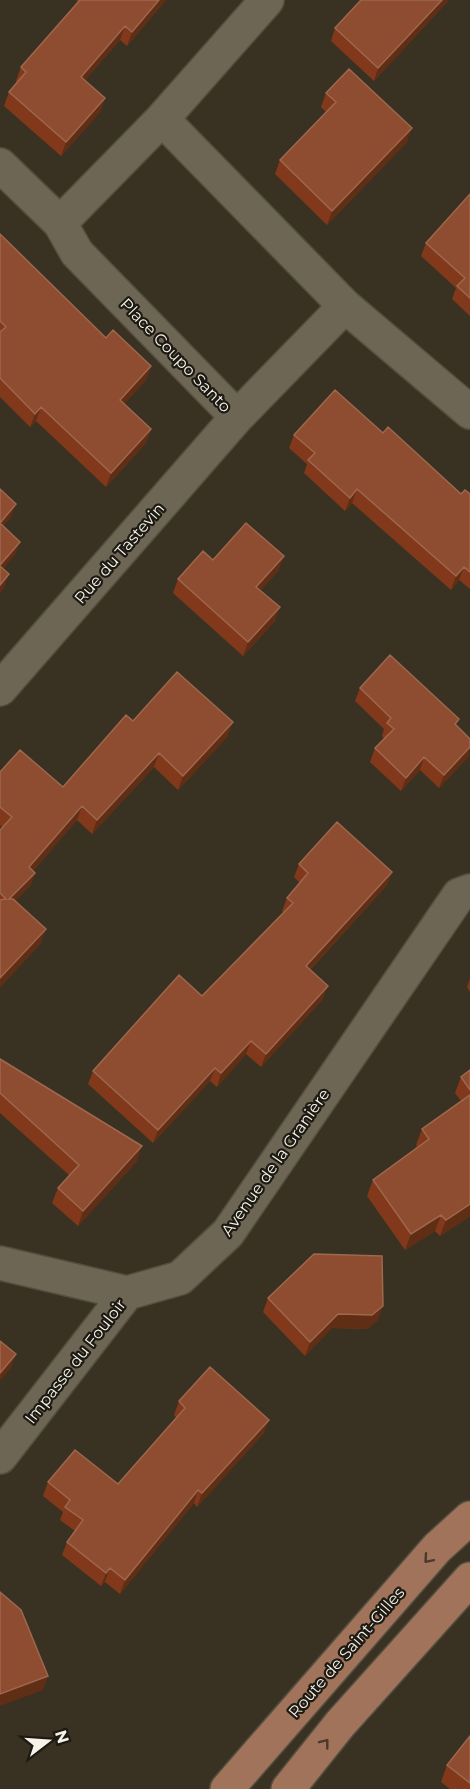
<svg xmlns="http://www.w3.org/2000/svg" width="470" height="1789" viewBox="0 0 470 1789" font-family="Montserrat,sans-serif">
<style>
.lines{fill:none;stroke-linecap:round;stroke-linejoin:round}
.minor-casing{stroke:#534e3f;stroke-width:36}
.major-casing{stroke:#534e3f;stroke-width:36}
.minor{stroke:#6d6654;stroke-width:33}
.major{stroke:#a1735b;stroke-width:33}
.wall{fill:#82391b}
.shaded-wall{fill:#5f2e15}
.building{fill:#8e4d31;stroke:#9e674e;stroke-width:1.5}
.oneway{stroke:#4b392c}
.labels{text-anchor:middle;stroke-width:4.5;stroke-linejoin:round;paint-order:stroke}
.street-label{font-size:16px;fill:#f6f2e7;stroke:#1d1a13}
</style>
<rect width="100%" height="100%" fill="#393222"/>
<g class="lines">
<!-- minor casing -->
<g class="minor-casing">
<path id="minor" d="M162,119L345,306L237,417L77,253L60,223L162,119L267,0
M0,165L60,223
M345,306L470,412
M0,689L237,417
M0,1263L127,1293L180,1278L228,1233L459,895L470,891
M0,1457L127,1293"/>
</g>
<!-- major casing -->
<g class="major-casing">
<path id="major" d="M227,1789L437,1548L470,1518
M288,1789L340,1724L470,1579"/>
</g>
<!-- minor -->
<use href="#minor" class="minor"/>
<!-- major -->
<use href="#major" class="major"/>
</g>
<!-- wall -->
<path class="wall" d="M76,0H166L127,46L120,40L85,80L105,98L100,112L61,156L4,106L9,92L17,82L16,81L21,67L78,2Z
M448,1L374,81L331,41L335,28Z
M326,93L407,142L327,225L275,174L280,160L326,112L321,107Z
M470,194V316L452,299L456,288L421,256L426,243Z
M0,234L106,338L151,366L146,380L124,404L151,429L146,443L106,487L36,421L30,427L0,397Z
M383,433L461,494H470V589L459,580L451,590L352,503L345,511L304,473L307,464L289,448L294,435Z
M213,560L279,570L260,591L275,621L243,656L173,593L178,579Z
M360,688L457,726L469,756L439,788L420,770L401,791L370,762L375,748L384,739L382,736L384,729L355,701Z
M133,721L228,736L178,790L154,767L92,834L77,820L33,871L35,873L30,886L15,901L41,943L0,987V830L2,827L0,825V772L63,787Z
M299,864L392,872L387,885L310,970L323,999L261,1067L246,1054L217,1087L210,1081L153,1143L88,1084L93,1071L202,996L284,913L282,911L287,898L300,883L294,877Z
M470,979V992L467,987Z
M0,1059L137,1161L78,1226L52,1203L58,1188L69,1175L0,1113Z
M470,1070V1216L440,1236L435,1231L405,1250L367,1196L373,1180L417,1147L416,1145L422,1129L461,1101L455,1093L461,1077Z
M268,1298L378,1320L367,1329L332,1328L305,1356L263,1312Z
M179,1401L264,1433L197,1507L194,1503L120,1594L105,1582L101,1586L62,1555L67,1542L75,1531L60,1520L63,1512L43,1496L48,1482L118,1484L177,1418L174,1415Z
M470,1736V1789H450L441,1782L447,1765Z"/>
<!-- shaded-wall -->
<path class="shaded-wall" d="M159,0H166L127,46L132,32Z
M442,0H449L374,81L378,68Z
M125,26L120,40L76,91L81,77Z
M105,98L100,112L61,156L66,142Z
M412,128L407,142L327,225L332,211Z
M151,366L146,380L115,414L120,400Z
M41,407L36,421L30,427L35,414Z
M151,429L146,443L106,487L111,473Z
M357,489L352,503L345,511L350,498Z
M16,504L11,517L0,530V523Z
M20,542L15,555L0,573V565Z
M284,556L279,570L251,601L256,587Z
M464,567L459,580L451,590L456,576Z
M9,574L4,588L0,593V585Z
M280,607L275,621L243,656L248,642Z
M233,722L228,736L178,790L183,776Z
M470,747L469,756L439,788L444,775Z
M159,753L154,767L92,834L97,820Z
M424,757L420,770L401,791L406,778Z
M82,806L77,820L24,881L29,867Z
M392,872L387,885L301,979L306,966Z
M35,873L30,886L4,913L9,899Z
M46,929L41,943L0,987V978Z
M328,986L323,999L261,1067L266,1054Z
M251,1041L246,1054L217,1087L221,1073Z
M215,1068L210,1081L153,1143L158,1130Z
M142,1146L137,1161L78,1226L83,1211Z
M470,1204V1216L440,1236L446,1220Z
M441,1215L435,1231L405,1250L411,1234Z
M383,1306L378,1320L367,1329L332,1328L305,1356L310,1342L338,1314Z
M16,1354L11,1368L0,1381V1373Z
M269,1420L264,1433L197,1507L202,1493Z
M198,1490L194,1503L120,1594L125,1580Z
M110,1568L105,1582L101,1586L106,1573Z
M48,1676L43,1690L0,1706V1694Z"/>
<!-- building -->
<path class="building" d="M80,0H159L132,32L125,26L81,77L105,98L66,142L9,92L26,72L21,67Z
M361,0H442L378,68L335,28Z
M349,69L412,128L332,211L280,160L336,102L326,93Z
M470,194V298L457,286L465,278L426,243Z
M0,234L106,338L113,330L151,366L120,400L151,429L111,473L41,407L35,414L0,378V332L6,327L0,321Z
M335,390L383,433L388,427L461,494L465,490L470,494V572L464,567L456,576L357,489L350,498L308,460L315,453L294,435Z
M0,489L16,504L0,523Z
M0,523L20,542L0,565Z
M246,523L284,556L256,587L280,607L248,642L178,579L203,551L213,560Z
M0,566L9,574L0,585Z
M390,655L459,719L455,724L470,739V747L444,775L424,757L406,778L375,748L394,729L387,723L391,718L360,688Z
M177,672L233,722L183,776L159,753L97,820L82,806L29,867L35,873L9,899H13L46,929L0,978V900L6,899L0,893V830L12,817L0,807V772L20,750L63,787L126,715L133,721Z
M337,822L392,872L306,966L328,986L266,1054L251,1041L221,1073L215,1068L158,1130L93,1071L179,975L202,996L293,903L287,898L308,873L299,864Z
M0,1059L142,1146L83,1211L58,1188L79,1165L0,1093Z
M470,1070V1090L461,1077Z
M470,1095V1204L446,1220L441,1215L411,1234L373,1180L429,1139L422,1129Z
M314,1254L382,1256L383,1306L372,1315L338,1314L310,1342L268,1298Z
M0,1341L16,1354L0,1373Z
M210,1367L269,1420L202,1493L198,1490L125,1580L110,1568L106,1573L67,1542L83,1520L65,1507L70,1500L48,1482L75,1450L118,1484L185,1408L179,1401Z
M0,1592L21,1610L48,1676L0,1694Z
M470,1736V1783L447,1765Z"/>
<!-- one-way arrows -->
<defs><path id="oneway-chevron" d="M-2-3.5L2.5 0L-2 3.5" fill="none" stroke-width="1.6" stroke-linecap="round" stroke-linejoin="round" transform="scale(1.5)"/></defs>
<g class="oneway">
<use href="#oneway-chevron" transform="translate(428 1559) rotate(131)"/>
<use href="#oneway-chevron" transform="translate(325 1743) rotate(-52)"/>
</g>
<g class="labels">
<!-- street labels -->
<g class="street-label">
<text transform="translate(176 355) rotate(46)" y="6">Place Coupo Santo</text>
<text transform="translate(119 553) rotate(-49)" y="6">Rue du Tastevin</text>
<text transform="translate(275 1162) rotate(-55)" y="6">Avenue de la Granière</text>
<text transform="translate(75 1361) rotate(-52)" y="6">Impasse du Fouloir</text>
<text transform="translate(346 1652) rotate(-49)" y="6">Route de Saint-Gilles</text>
</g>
</g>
<!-- north arrow -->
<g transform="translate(48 1741) rotate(73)" stroke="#1d1a13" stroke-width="4.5" paint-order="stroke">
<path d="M0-4.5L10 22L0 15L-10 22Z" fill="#f6f2e7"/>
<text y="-9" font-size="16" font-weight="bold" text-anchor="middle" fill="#f6f2e7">N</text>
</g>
</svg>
